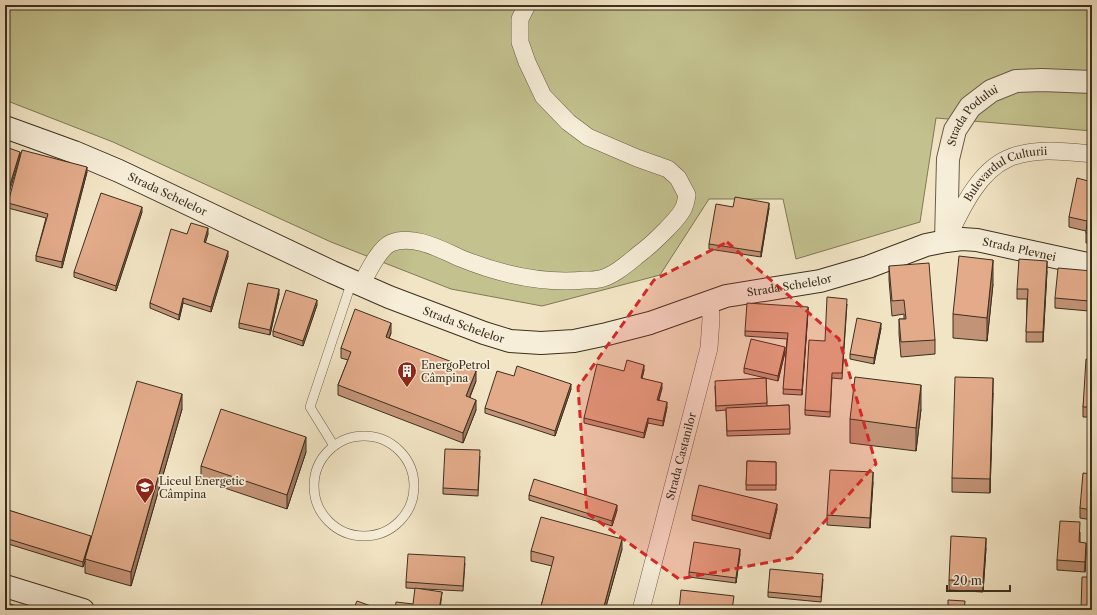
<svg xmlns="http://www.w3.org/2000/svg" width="1097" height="615" viewBox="0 0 1097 615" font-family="'Libre Caslon Text',serif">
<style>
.green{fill:#c3c28f;stroke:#807857}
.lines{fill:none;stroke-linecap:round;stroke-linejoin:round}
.service-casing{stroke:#6a5c48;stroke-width:10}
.minor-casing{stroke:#6a5c48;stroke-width:18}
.tertiary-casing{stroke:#6a5c48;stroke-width:24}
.secondary-casing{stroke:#3c2f1f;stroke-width:24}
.service{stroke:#f7eed9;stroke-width:9}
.minor{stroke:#f7eed9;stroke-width:17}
.tertiary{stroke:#f7eed9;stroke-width:22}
.secondary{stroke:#f7eed9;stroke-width:22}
.wall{fill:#c39377;stroke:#3c2f1f}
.shaded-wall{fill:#9f7861;stroke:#3c2f1f}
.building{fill:#e3ab8a;stroke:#3c2f1f}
.marked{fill:#d62828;fill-opacity:0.2;stroke:#d62828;stroke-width:3;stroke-dasharray:8 5;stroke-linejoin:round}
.labels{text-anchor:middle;stroke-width:3.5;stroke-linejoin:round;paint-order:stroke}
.street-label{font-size:11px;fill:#3c2f1f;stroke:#f7eed9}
.poi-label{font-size:11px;fill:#3c2f1f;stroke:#f7eed9;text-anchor:start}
</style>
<rect width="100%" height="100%" fill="#f2e5c5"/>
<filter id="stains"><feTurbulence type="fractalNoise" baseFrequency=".005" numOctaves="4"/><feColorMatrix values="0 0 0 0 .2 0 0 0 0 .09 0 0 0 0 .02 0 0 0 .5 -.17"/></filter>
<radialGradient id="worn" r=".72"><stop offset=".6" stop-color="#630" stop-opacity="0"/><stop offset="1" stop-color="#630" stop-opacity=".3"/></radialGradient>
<!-- green -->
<path class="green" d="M5,5H1092V131L936,118L920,222L796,259L783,199H709L660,275L542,306L451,289L331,242L113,142L5,100Z"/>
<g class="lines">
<!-- service casing -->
<g class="service-casing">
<path id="service" d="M314 486a50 50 0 1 1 100 0a50 50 0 1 1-100 0Z
M334,446L310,407L352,281"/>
</g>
<!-- minor casing -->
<g class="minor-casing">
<g id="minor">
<path id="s1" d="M948,237C961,210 978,172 1007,159C1033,147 1064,151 1092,154"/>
<path d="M361,285C367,274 379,248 391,243C413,234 440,249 460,258C499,274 542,284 585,280C589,280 595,280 600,279C616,275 630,261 643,251C653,243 680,218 684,207C686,203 686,199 687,195L678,178L668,169L637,158L588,137L568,122L543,96L527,62L520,42V19L527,5"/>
<path id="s2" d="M641,610L709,348L711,319L710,302"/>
</g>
</g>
<!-- tertiary casing -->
<g class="tertiary-casing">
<g id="tertiary">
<path id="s3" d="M946,241L948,159L955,130L970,107L991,91L1016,81L1042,80L1092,82"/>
</g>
</g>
<!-- secondary casing -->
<g class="secondary-casing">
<g id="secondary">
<path id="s4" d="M5,127L74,152L119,171L332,272L389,297L484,333L510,341L541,343L574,341L607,334L650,323L726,296L820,281L868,267L926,245L946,241L962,239L977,240L1092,265"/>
<path d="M5,586L83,610"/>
</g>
</g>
<!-- service -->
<use href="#service" class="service"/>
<!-- minor -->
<use href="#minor" class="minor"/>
<!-- tertiary -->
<use href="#tertiary" class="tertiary"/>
<!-- secondary -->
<use href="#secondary" class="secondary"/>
</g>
<!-- wall -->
<path class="wall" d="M87,172L62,268L36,261V256L46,218L8,208V203Z
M1092,182V244L1086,243V231L1069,227V217Z
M769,208L761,257L709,249V244Z
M142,212L116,291L74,277V272Z
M187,234H208L205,243L228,256L211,312L183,303L179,320L150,308V303Z
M889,266L935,340V354L901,357L899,334V319H904V314L892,316L889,280Z
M1047,271L1043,342H1026L1027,299H1017V289Z
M1092,281L1089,311L1055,308V298Z
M993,284L987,341L953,338V314Z
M279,294L270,335L239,328V323Z
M847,304L842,379L832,378L830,417L805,415V410L825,341Z
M317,305L303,346L273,336V331Z
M808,312L802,395L783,394L787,339L745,336V331Z
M881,328L874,364L850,359V354Z
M391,333L389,338L476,381L470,397L476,410L463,443L338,395V385L348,360L341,358V348Z
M785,352L778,381L744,373V368Z
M1092,359V417H1083V407Z
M644,370L642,378L662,388L659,400L667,407L663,426L648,423L644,438L584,423V418L624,371Z
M514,376L571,389L555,436L485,413V408Z
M766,378L767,406L789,405L790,434L727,436L726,410L716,411L715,386Z
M993,393L990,493L952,492V478Z
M182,409L131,586L85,573V561L83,567L5,543V509L91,538Z
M921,409L916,451L850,443V419Z
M306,452L287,509L201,480V466Z
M480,456L478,496L443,494V488Z
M747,461L776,462V490H746Z
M1092,474V520L1080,518V508Z
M873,482L870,528L827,525V515Z
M529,495L617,510L612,526L529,500Z
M777,509L770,539L692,520V515Z
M1080,532V542L1086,553L1085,572L1057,570V560Z
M986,548L983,592L949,590V580Z
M622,549L605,610H540L552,566L531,561V551Z
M740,554L736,583L689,577V572Z
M465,563L463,591L406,588V582Z
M823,579L821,602L768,597V592Z"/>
<!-- shaded-wall -->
<path class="shaded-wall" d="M20,152V157L5,206V201Z
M87,167V172L62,268V262Z
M769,203V208L761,257V252Z
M142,207V212L116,291V286Z
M208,228V234L204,247V242Z
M228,251V256L211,312V307Z
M993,260V284L987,341V318Z
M1047,261V271L1043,342V332Z
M1092,271V281L1089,311V301Z
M279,289V294L270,335V330Z
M183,298V303L179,320V315Z
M317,300V305L303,346V341Z
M808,307V312L802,395V390Z
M391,323V333L386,347V337Z
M881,323V328L874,364V358Z
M785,347V352L778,381V376Z
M644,365V370L641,383V378Z
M476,371V381L466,406V396Z
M993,378V393L990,493V479Z
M662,383V388L657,405V400Z
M571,384V389L555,436V431Z
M921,385V409L916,451V428Z
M182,394V409L131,586V572Z
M476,400V410L463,443V433Z
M667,402V407L663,426V421Z
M648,418V423L644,438V433Z
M306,437V452L287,509V495Z
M873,472V482L870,528V518Z
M777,504V509L770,539V534Z
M617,505V510L612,526V521Z
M91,536L85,559V561L83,567V562Z
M986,538V548L983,592V582Z
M622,539V549L605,610H603Z
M1086,543V553L1085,572V562Z
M740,549V554L736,583V578Z
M442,592L440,610H439Z"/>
<!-- building -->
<path class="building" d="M6,147L20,152L5,201V150Z
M22,150L87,167L62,262L36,256L48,214L8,203Z
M1077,178L1092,182V234L1086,233L1087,221L1069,217Z
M101,193L142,207L116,286L74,272Z
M735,197L769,203L761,252L709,244L716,204L733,207Z
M191,223L208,228L204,242L228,251L211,307L183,298L179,315L150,303L171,229L187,234Z
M959,256L993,260L987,318L953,314Z
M1019,259L1047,261L1043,332H1026L1028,289H1017Z
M929,263L935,340L901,342L899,319H906L904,300L892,301L889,266Z
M1058,268L1092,271L1089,301L1055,298Z
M248,283L279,289L270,330L239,323Z
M286,290L317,300L303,341L273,331Z
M827,297L847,299L842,373H832L830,412L805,410L809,340L825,341Z
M747,303L808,307L802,390L783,389L788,333L745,331Z
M355,309L391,323L386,337L476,371L466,396L476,400L463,433L338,385L351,352L341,348Z
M857,318L881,323L874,358L850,354Z
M751,339L785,347L778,376L744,368Z
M1086,359H1092V407H1083Z
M627,360L644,365L641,378L662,383L657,400L667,402L663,421L648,418L644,433L584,418L597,364L624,371Z
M517,366L571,384L555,431L485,408L497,371L514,376Z
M855,377L921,385L916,428L850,419Z
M955,377L993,378L990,479L952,478Z
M766,378L767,403L716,406L715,381Z
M137,381L182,394L131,572L85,559Z
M789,405L790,429L727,431L726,408Z
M221,409L306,437L287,495L201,466Z
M445,449L480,450L478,490L443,488Z
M747,461L776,462V485H746Z
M830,470L873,472L870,518L827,515Z
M1083,473L1092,474V510L1080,508Z
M534,479L617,505L612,521L529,495Z
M699,485L777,504L770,534L692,515Z
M5,509L91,536L83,562L5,538Z
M541,517L622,539L603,610H540L554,557L531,551Z
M1060,521L1080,522L1079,542L1086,543L1085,562L1057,560Z
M951,536L986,538L983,582L949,580Z
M694,542L740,549L736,578L689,572Z
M408,554L465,557L463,586L406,582Z
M770,569L823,574L821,597L768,592Z
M1082,577H1092V610H1081Z
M415,588L442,592L439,610H395L396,602L413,604Z
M681,590L734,596L732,610H679Z
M948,600L965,601L964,610H948Z
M357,601L382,610H353Z
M7,603L29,610H5Z
M315,607L323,610H315Z"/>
<!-- marked area -->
<path class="marked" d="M727,242L839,339L876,464L792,558L679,579L587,513L578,387L654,280Z"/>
<!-- icons -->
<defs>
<g id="building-pin" transform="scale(1)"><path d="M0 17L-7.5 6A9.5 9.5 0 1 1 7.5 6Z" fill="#8f2418" stroke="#f7eed9"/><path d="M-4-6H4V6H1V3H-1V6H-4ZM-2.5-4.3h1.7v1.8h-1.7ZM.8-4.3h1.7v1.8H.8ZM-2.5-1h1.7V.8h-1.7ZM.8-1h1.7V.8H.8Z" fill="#fff"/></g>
<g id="school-pin" transform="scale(1)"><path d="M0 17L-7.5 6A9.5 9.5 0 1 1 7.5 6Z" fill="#8f2418" stroke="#f7eed9"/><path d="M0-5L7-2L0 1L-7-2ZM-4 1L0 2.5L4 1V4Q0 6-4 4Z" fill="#fff"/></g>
</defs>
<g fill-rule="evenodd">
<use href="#building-pin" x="407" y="371"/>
<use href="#school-pin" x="145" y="487"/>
</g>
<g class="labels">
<!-- street labels -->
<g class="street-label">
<text dy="4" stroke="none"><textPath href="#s3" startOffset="134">Strada Podului</textPath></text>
<text dy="4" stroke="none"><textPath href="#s1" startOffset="91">Bulevardul Culturii</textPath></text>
<text dy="4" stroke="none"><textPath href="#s4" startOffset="176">Strada Schelelor</textPath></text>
<text dy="4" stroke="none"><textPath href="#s4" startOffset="1074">Strada Plevnei</textPath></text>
<text dy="4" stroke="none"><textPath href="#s4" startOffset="836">Strada Schelelor</textPath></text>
<text dy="4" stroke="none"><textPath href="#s4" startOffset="500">Strada Schelelor</textPath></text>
<text dy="4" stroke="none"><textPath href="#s2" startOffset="159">Strada Castanilor</textPath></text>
</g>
<!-- poi labels -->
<g class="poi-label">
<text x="421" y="369">EnergoPetrol<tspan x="421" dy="13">Câmpina</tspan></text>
<text x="159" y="485">Liceul Energetic<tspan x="159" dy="13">Câmpina</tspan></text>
</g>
</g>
<!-- margin -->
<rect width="1097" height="615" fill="none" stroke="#f2e5c5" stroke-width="20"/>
<rect x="6" y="6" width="1085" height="603" fill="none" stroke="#3c2f1f" stroke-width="2"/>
<rect x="10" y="10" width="1077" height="595" fill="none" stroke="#3c2f1f"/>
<!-- scale -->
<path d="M947 585v6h63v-6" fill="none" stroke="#3c2f1f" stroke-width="2"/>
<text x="953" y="585" font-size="12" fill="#3c2f1f" stroke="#f7eed9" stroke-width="3" paint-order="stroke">20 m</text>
<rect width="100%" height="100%" filter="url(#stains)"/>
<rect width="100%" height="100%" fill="url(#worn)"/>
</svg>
